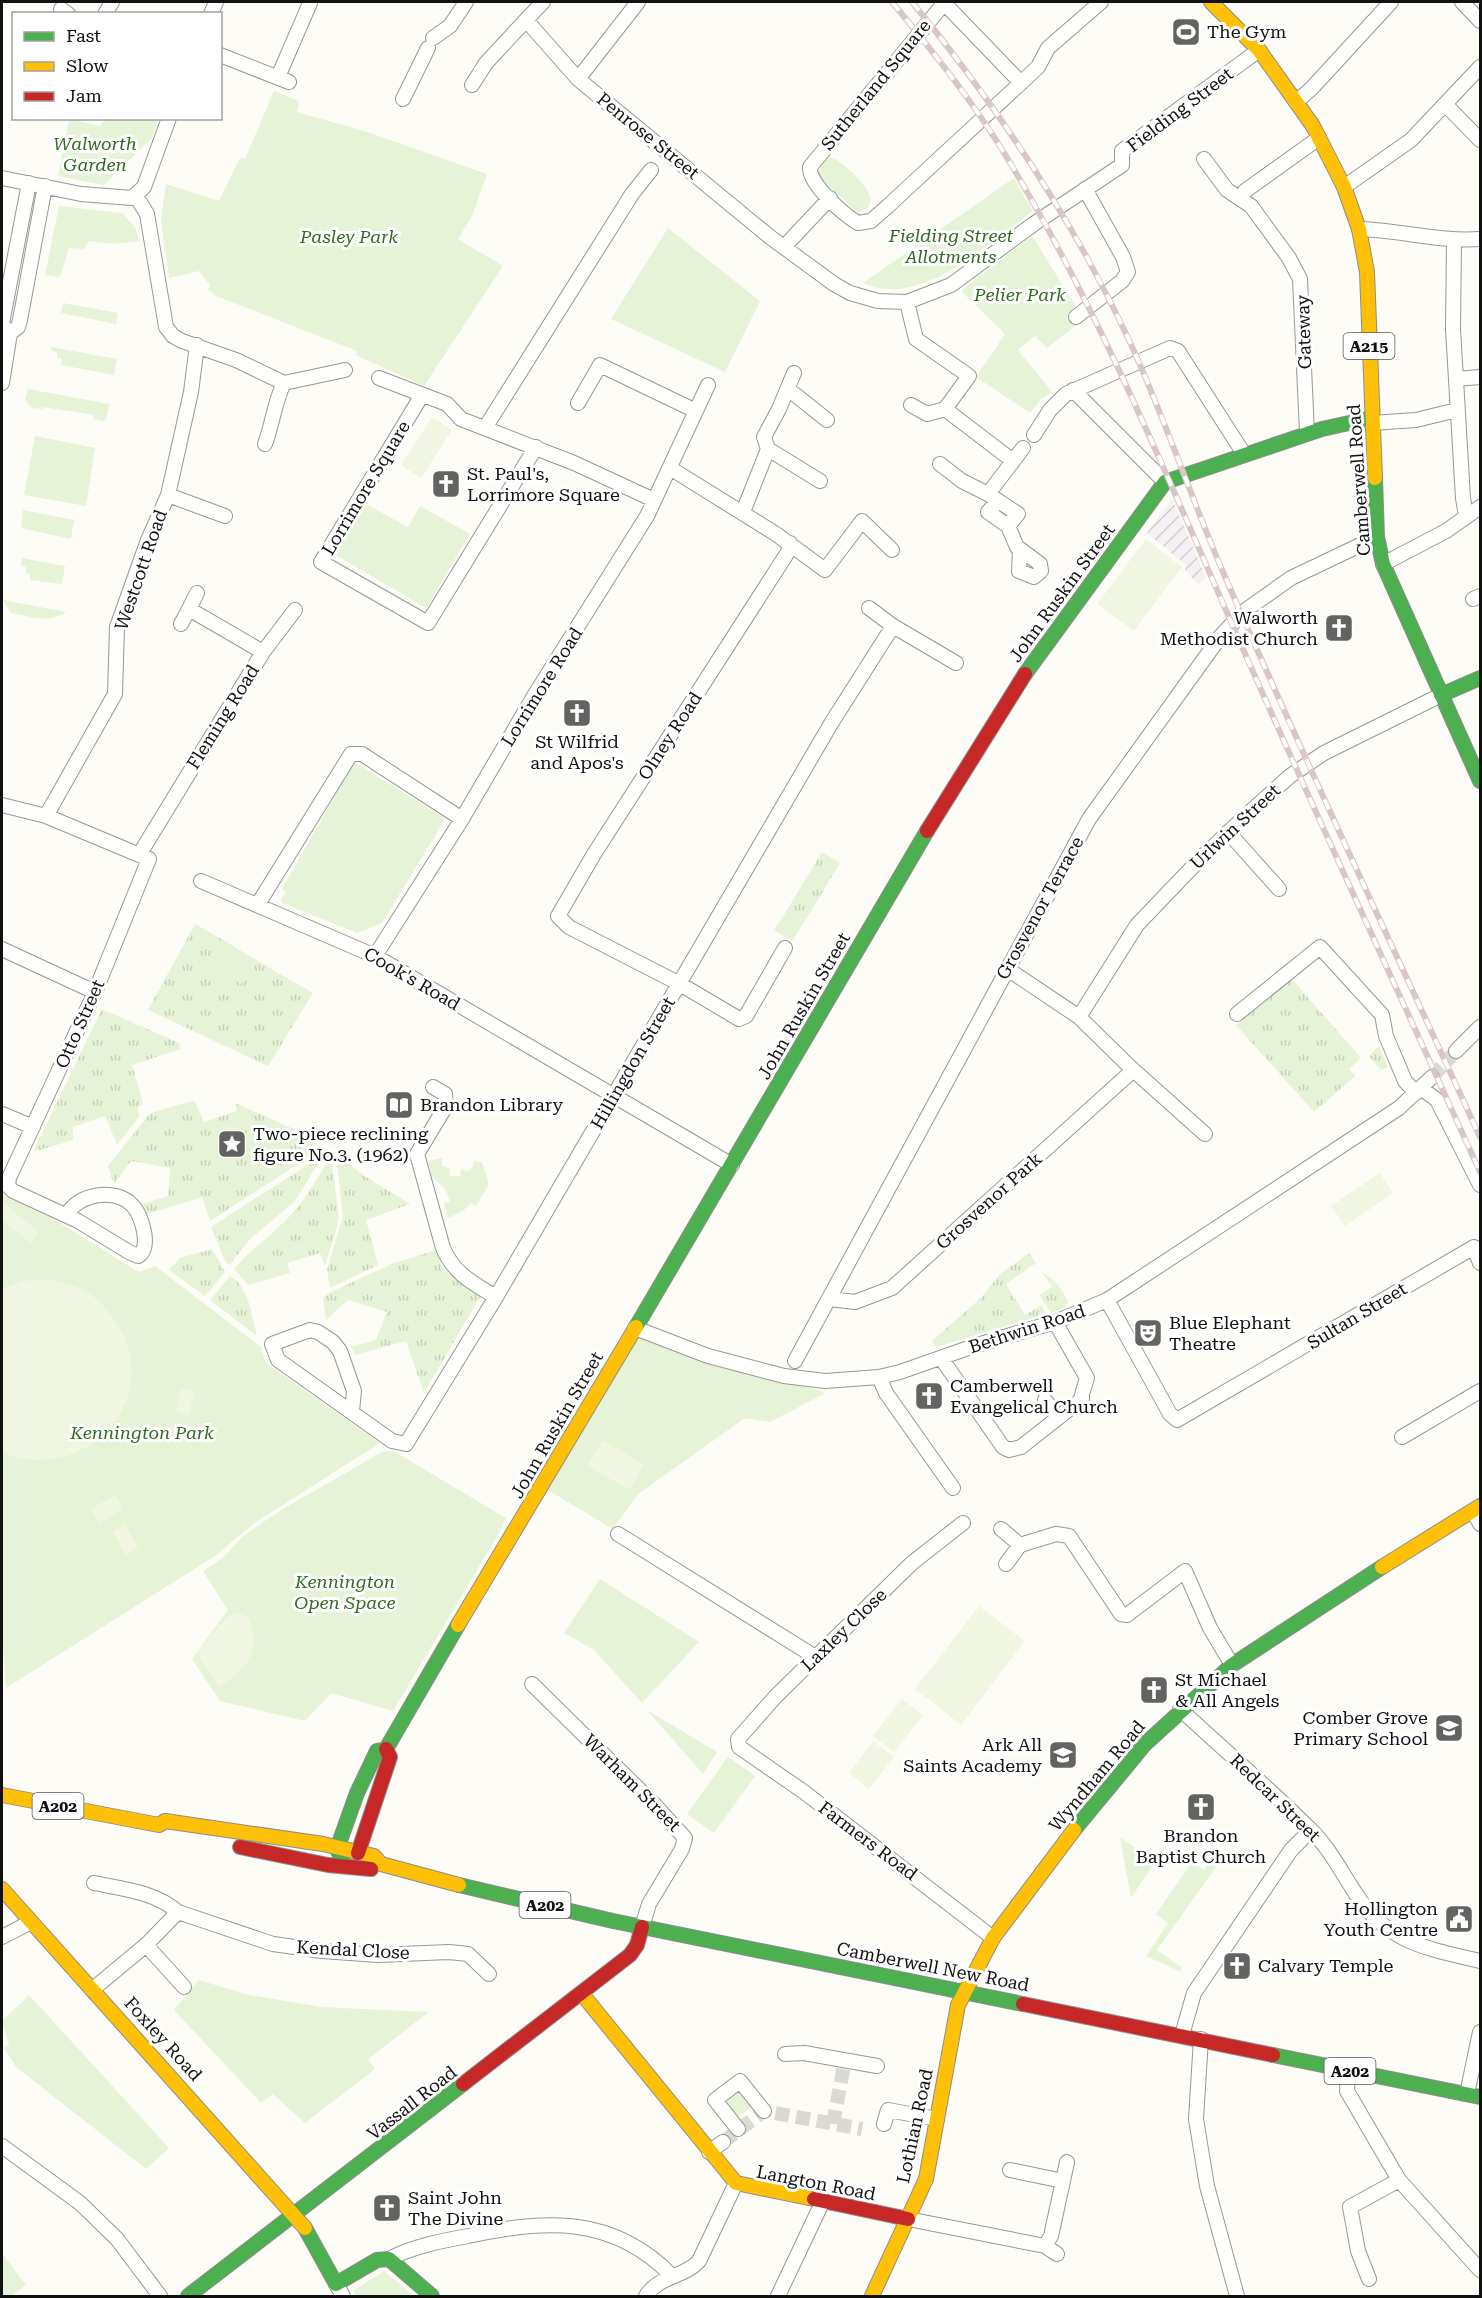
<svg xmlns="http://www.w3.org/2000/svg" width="1482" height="2298" viewBox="0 0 1482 2298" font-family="'Roboto Serif',serif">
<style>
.industrial{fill:url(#industrial-furrows)}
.grass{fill:url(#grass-tufts)}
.park{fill:#e7f3d7}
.pitch{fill:#f0f6e1}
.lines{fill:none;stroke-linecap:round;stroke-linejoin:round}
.street-tunnel{stroke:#dad9d4;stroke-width:14;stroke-dasharray:14 7;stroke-linecap:butt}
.street-casing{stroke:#979795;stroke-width:16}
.fast-casing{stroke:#8e8d8b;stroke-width:16}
.slow-casing{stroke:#8e8d8b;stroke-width:16}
.jam-casing{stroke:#8e8d8b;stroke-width:16}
.street{stroke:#fffffe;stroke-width:14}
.fast{stroke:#4caf50;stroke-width:14}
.slow{stroke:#ffc107;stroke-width:14}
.jam{stroke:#c62828;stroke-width:14}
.rail-casing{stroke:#d9c6c7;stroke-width:6}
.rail{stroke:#fff;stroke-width:4;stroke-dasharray:11;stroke-linecap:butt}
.labels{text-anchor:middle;stroke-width:6;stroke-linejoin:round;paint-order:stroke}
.shield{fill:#fff;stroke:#585858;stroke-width:1.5}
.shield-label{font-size:16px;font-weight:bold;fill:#111}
.poi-label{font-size:18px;fill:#111;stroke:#fff;text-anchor:start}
.street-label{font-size:18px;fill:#111;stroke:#fff}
.park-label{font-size:18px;font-style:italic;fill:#2f6b1f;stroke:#fff}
</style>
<defs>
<pattern id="industrial-furrows" width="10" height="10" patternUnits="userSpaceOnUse" patternTransform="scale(1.5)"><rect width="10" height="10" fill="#f5f0f3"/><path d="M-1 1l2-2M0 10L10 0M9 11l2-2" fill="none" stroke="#d1cdcf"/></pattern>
<pattern id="grass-tufts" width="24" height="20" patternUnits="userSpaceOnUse" patternTransform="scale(1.5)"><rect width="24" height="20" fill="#e7f3d7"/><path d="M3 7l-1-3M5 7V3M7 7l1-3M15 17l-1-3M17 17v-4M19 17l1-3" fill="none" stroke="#c5cfb8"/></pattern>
</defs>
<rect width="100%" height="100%" fill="#fdfcf7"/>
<!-- industrial -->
<path class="industrial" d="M1172,499L1206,577L1198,585L1185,570L1186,565L1147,533Z"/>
<!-- grass -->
<path class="grass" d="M822,852L840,863L805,921L787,910Z
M195,924L230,944L217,969L241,984L256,960L313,993L268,1066L148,1010Z
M1291,978L1361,1058L1349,1069L1355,1076L1314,1112L1236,1025Z
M102,1009L179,1043L180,1049L132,1065L143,1103L138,1108L139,1117L117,1145L105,1116L73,1127V1140L33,1152Z
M1379,1046L1388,1067L1381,1070L1369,1056Z
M192,1101L195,1102L204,1122L237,1111L235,1103L305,1134L304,1138L321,1149L210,1221L202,1197L147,1214L143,1204L168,1196L170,1168L131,1161L114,1184L108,1166L150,1113Z
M336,1153L363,1175L410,1204L366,1220L378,1265L330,1288L327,1270L343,1216Z
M323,1155L295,1201L249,1240L230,1265L226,1263L211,1227Z
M331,1156L339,1219L325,1266L320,1253L287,1263L290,1273L249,1285L234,1269C251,1249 271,1236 288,1218C306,1200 318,1177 331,1156Z
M212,1249L225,1272L205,1296L169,1270L180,1258Z
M437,1250L443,1270L475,1289L480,1293V1297L424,1393L406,1341L355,1355L351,1347L376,1340L387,1312L348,1300L326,1320L323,1298L329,1293L394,1263Z
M1029,1253L1036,1263L1006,1284L1025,1315L1042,1305L1046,1314L936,1347L932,1341L981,1298L1000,1274Z
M1042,1272C1055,1279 1061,1288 1068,1301L1066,1307L1051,1313L1039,1295L1052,1287Z
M230,1276C250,1288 251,1315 257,1336L210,1300Z"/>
<!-- park -->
<path class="park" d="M274,91L299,101L297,112L367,132L487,174L472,216L458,239L503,266L424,386L356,355L357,351L216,296L208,289L210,285L199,271L169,278L161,220L166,184L219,201L240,158L245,159Z
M69,119L100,126L105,119H158L152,138L104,185L58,176Z
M830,157C843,161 869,186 871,200L868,208L858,212L854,210L818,175L821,162Z
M1014,178L1033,211C990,242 920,310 863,283Z
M59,206L122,213L135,227L139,241L113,244L89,241L84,249L69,248L60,277L45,275Z
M668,228L760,301L725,372L611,319Z
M1032,236L1084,319L1047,348L1035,336L1018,350L1052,392L1041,399L1030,413L976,377L1005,334L961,291Z
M63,303L118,313L116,324L61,313Z
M51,347L117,359L114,375L61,365L62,359L57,358V352L52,351Z
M28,389L109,404L106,420L102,421L94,419V415L43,407V409L32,408L25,400Z
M35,436L95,448L86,506L24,495Z
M364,503L408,527L420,506L470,534L426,608L332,553Z
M23,510L74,520L71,539L21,528Z
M22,558L65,566L62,584L30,580V574L26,573V567L21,566Z
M3,600L66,612C50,624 29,616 11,613Z
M354,762L443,817L444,821L382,923L357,933L282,903L281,899L286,892L282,889Z
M787,910L805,921L792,941L774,930Z
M230,944L256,960L241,984L215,968Z
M442,1158V1165L450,1169L449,1176H460L461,1168L467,1172L472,1168L474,1161L482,1162L489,1184L476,1206L471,1203L463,1211L448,1218L444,1203L450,1202L446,1190L432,1177L428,1161Z
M2,1195L50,1217L139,1272L155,1266L261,1347L266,1363L380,1443L256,1522L215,1556L6,1688L2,1632Z
M637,1333L757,1374L822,1391L824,1394L770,1422L745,1418L637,1495L613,1529L548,1490Z
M383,1451L395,1452L506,1518L498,1535L393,1711L331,1693L305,1721L220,1701L192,1659L228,1610L203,1571C211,1566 219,1561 226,1555C232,1548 238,1540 245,1535C288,1502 339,1479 383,1451Z
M600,1579L699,1642L642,1703L594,1650L564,1633Z
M647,1710L717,1752L703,1774Z
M728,1757L755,1776L714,1833L687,1814Z
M1120,1837L1155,1862L1131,1898Z
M1219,1850L1225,1854L1157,1950L1182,1968L1179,1971L1146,1956L1168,1923L1156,1914L1192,1862L1204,1870Z
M199,1980L249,1995L321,2007L429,2012L368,2059L375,2069L305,2123L273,2094L261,2103L174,2010Z
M29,1995L169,2148L146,2169L16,2067L4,2048L9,2045L2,2021Z
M739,2086L754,2105L735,2119L720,2100Z
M2,2253L26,2285L11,2296H2Z
M384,2271L414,2296H356L353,2291Z"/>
<!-- pitch -->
<path class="pitch" d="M432,417L452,430L421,478L401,465Z
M1146,539L1182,567L1134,631L1097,604Z
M1380,1173L1393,1193L1345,1226L1331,1206Z
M2,1202L39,1232L30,1243L2,1220Z
M52,1280C61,1283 70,1284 79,1288C93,1294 105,1306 113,1318C170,1394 86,1488 2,1452V1289L23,1281Z
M182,1388L195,1392L188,1415L176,1411Z
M603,1440L644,1465L629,1490L587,1465Z
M115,1495L123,1508L99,1523L91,1509Z
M125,1524L138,1548L126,1555L113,1532Z
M979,1606L1025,1641L961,1725L915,1689Z
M239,1613L250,1618C258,1655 250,1666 220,1687L196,1653L228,1616Z
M902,1699L923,1715L894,1752L873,1736Z
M873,1741L894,1757L869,1789L849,1773Z"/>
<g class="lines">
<!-- street-tunnel -->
<path class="street-tunnel" d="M1432,1077L1456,1051
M833,2124L845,2060
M723,2142L764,2111L862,2129"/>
<!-- street casing -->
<g class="street-casing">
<path id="street" d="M543,2L526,20L578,79L770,237L834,284L850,293L878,301L907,302L951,285L1035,223L1122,165V151L1259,50
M945,2L810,167C808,183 844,215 858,223L871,221L888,206L1038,67L1048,48L1101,2
M1462,2L1480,21
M944,3L1021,83
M61,9L68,14
M105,14L112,2
M211,14L216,2
M433,38L450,26L466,2
M220,55L289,82
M278,77L310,3
M578,79L638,2
M472,85L486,63L526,20
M403,99L428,48
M1296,102L1311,89L1391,2
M1445,104L1480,140
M1204,159L1227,190L1251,206L1289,258L1300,279L1307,433
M2,178L81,194L132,198L144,187L169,118
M1344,187L1411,140L1480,67
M1245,191L1319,138
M136,196L147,214L166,327L173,336L182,341L236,360L284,383L345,370
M1359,229C1400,230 1439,242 1480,239
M1454,241L1453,329L1463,498L1466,516
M784,247L830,198
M907,302L916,339L969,376L945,409L1013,461
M1076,317L1122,281L1128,272L1123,257L1085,189
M10,333L2,325L3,318L29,183
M794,373L779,409L764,437L768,449L820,481
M379,378L447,404L461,419L574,463L654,500
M1456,379L1480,377
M2,383L10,333L18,327L20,320L45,186
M788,389L827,420
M1073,390L1165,482
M422,395L321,562L428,623L536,447
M578,403L600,365L696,411
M911,405L927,414L945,409
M1372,423L1416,420L1457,410
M485,428L632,194L651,170
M1034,435L1050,410L1066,394L1170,348L1178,351L1244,454
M265,444C273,423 274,403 284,383
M940,464L962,481L988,494
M670,468L776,534L825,570L862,521L892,550
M168,495L225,516
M998,501L988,512L1008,526
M743,512L768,449
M1020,549L1019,571L1034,577L1041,571L1040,564L1020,549L1017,547L1008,526L1018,514L988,494L1023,448
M1383,564L1446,531L1480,507
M1473,599L1480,596
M869,608L893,626L956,663
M181,624L189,609
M263,652L295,610
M2,805L46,816L149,859L95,992L9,1178L8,1186L13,1191L78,1221L129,1252L138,1256C152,1249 142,1214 132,1205C115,1187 77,1194 67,1215
M46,816L115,694L117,627L148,540L168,495L191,392L197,345
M1228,832L1279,889
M139,855L263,652L189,609L197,593
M201,881L375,956L732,1165
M258,904L351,754H362L462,819
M785,948L746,1016L739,1019L680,984L569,927L558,916L594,854L788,552L790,543
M2,949L95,992
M375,956L462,819L534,696L647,516L708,385
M1237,1014L1320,947L1382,1015L1386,1036L1405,1081L1416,1093
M1079,1017L1137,925L1203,856L1251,811L1290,776L1324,753L1441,695
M1456,1051L1480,1027
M1130,1067L1205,1134
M433,1087L445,1094L446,1106L417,1154L443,1248C454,1274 473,1283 496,1297
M1421,1088L1437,1100L1480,1185
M2,1114L33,1127
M830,1299L855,1302L892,1288L1129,1074L1130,1067L1079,1017L1006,968
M1107,1300L1170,1414L1177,1420L1474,1247L1480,1263
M1055,1322L1087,1378L1083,1391
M635,1328L708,1356L784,1376L825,1381L879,1377L900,1372L974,1346L1055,1322L1107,1300L1399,1108L1432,1077
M941,1358L1003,1447L1009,1450L1021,1447L1082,1399V1395
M795,1361L1089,819L1220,637L1243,612L1291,578L1377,537
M879,1377L886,1393L953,1488
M1045,1400L1058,1418
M352,1411L354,1391L340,1351L333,1342L318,1332L310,1330L272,1344L278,1360L392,1441L406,1444L496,1297L832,722L893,626
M1402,1437L1480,1391
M1473,1511L1480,1524
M963,1523L912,1563L776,1696L738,1739L739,1747L804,1792L993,1938
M1001,1529L1020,1545
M618,1534L817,1658
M1006,1564L1020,1545L1056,1534L1069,1536L1121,1614L1127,1615L1185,1571L1210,1628L1232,1665
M532,1684L652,1802L685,1838L682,1849L649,1904L642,1927
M1180,1709C1224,1750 1269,1788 1311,1830C1330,1849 1342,1873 1356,1894C1387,1943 1429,1949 1480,1961
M94,1883C124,1889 155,1892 178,1912L273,1944L322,1951L378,1955L449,1952L468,1954L489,1974
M2,1937L31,1922
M146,1945L184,1987
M93,1989L146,1945L178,1912
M1182,2035L1194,1993L1291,1850L1311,1830
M1201,2039L1196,2119L1207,2186L1237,2296
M785,2054L804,2053L877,2066
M1348,2070L1347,2091L1399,2180L1480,2270
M1467,2094L1480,2032
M884,2124L888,2110L937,2119
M738,2129L715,2100L740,2081L764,2111
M2,2146L80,2203L117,2239L160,2296
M709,2152L723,2142
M1010,2170L1063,2181L1067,2162
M908,2219L1045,2246L1057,2254
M1045,2246L1051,2236L1063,2181
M389,2259C414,2246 441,2241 468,2236C544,2219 613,2215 672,2276
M1369,2279L1358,2251L1350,2207L1399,2180
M336,2284L343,2296
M646,2296C658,2276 685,2277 699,2261L736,2183
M778,2296L822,2203"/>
</g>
<!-- fast casing -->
<g class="fast-casing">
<path id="fast" d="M1375,478L1377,537L1383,564L1480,781
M1025,674L1165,482L1322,429L1372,418
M1441,695L1480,678
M636,1327L927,831
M1074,1830L1145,1744L1232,1665L1382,1567
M342,1859L337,1849L357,1793L377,1751L386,1749L458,1625
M459,1885L613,1921L1023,2004
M1273,2055L1480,2097
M305,2228L336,2284L377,2260L389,2259L432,2296
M188,2296L463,2084"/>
</g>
<!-- slow casing -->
<g class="slow-casing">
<path id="slow" d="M1211,2L1259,50L1313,126L1344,187L1359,229L1367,272L1375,478
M1382,1567L1480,1506
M458,1625L636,1327
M2,1795L159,1825L165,1821L323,1844L374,1856L381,1864L459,1885
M2,1889L305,2228
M582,1994L736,2183L814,2199
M872,2296L926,2179L958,2005L993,1938L1074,1830"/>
</g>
<!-- jam casing -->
<g class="jam-casing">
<path id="jam" d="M927,831L1025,674
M240,1847L328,1865L371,1869
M358,1853L390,1757L386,1749
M1023,2004L1273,2055
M463,2084L630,1955L637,1945L642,1927
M814,2199L908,2219"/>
</g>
<!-- street -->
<use href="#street" class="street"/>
<!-- fast -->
<use href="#fast" class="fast"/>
<!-- slow -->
<use href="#slow" class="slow"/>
<!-- jam -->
<use href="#jam" class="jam"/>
<!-- rail casing -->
<g class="rail-casing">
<path id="rail" d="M892,2C934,53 975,104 1009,161C1102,316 1170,484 1243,649C1320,824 1401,997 1480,1172
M912,2C997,106 1072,218 1129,340C1164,416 1190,495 1223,572C1305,762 1394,949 1480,1137"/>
</g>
<!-- rail -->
<use href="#rail" class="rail"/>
</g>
<!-- icons -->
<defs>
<g id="stadium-square" transform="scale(1.5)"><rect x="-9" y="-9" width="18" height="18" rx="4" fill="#646362" stroke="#fff"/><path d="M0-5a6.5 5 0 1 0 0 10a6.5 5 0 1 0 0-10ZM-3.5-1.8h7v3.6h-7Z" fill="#fff"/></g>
<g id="church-square" transform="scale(1.5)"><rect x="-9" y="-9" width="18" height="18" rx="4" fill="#646362" stroke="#fff"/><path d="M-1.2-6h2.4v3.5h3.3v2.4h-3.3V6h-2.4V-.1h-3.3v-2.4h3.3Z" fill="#fff"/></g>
<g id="library-square" transform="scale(1.5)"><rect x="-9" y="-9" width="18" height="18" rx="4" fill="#646362" stroke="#fff"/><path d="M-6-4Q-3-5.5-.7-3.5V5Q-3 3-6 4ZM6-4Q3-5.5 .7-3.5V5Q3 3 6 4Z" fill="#fff"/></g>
<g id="sight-square" transform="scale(1.5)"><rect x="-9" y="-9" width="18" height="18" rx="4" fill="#646362" stroke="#fff"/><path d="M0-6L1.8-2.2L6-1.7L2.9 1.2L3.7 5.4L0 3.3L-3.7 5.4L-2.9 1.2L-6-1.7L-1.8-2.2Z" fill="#fff"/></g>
<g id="theatre-square" transform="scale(1.5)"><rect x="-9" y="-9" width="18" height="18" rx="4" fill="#646362" stroke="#fff"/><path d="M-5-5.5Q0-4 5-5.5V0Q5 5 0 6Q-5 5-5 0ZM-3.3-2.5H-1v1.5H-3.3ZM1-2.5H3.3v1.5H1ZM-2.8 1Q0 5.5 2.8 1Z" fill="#fff"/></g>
<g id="school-square" transform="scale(1.5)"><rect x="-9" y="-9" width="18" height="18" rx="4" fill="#646362" stroke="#fff"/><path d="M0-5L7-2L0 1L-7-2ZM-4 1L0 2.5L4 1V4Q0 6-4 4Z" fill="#fff"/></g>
<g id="civic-square" transform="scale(1.5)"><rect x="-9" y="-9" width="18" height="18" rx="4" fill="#646362" stroke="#fff"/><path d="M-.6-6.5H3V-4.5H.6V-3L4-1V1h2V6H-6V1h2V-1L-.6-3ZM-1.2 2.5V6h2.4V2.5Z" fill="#fff"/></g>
</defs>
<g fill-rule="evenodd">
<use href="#stadium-square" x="1186" y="32"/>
<use href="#church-square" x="446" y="484"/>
<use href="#church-square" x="1339" y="628"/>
<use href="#church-square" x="577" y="713"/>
<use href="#library-square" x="399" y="1105"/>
<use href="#sight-square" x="232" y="1144"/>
<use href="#theatre-square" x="1148" y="1333"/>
<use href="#church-square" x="929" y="1396"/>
<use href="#church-square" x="1154" y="1690"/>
<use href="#school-square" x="1449" y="1728"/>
<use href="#school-square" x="1063" y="1755"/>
<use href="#church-square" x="1201" y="1807"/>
<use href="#civic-square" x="1459" y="1919"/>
<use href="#church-square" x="1237" y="1966"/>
<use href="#church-square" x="387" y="2208"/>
</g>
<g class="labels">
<!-- shield labels -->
<g class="shield">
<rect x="1343.5" y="333" width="51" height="26" rx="4.5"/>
<rect x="32.5" y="1793" width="51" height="26" rx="4.5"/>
<rect x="519.5" y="1892" width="51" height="26" rx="4.5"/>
<rect x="1324.5" y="2058" width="51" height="26" rx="4.5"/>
</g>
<g class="shield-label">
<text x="1369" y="352">A215</text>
<text x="58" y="1812">A202</text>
<text x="545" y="1911">A202</text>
<text x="1350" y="2077">A202</text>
</g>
<!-- poi labels -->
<g class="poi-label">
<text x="1207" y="38">The Gym</text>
<text x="467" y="480">St. Paul's,<tspan x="467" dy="21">Lorrimore Square</tspan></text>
<text x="1318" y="624" text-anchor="end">Walworth<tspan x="1318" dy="21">Methodist Church</tspan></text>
<text x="577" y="748" text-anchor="middle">St Wilfrid<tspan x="577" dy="21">and Apos's</tspan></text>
<text x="420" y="1111">Brandon Library</text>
<text x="253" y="1140">Two-piece reclining<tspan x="253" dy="21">figure No.3. (1962)</tspan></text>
<text x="1169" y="1329">Blue Elephant<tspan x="1169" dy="21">Theatre</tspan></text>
<text x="950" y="1392">Camberwell<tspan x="950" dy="21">Evangelical Church</tspan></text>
<text x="1175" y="1686">St Michael<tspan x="1175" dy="21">&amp; All Angels</tspan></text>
<text x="1428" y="1724" text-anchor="end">Comber Grove<tspan x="1428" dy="21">Primary School</tspan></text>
<text x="1042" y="1751" text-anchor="end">Ark All<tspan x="1042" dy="21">Saints Academy</tspan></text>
<text x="1201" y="1842" text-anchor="middle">Brandon<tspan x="1201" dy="21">Baptist Church</tspan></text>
<text x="1438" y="1915" text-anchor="end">Hollington<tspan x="1438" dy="21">Youth Centre</tspan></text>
<text x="1258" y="1972">Calvary Temple</text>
<text x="408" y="2204">Saint John<tspan x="408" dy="21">The Divine</tspan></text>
</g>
<!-- street labels -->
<g class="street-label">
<text transform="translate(876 85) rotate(-51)" y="6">Sutherland Square</text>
<text transform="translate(1180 110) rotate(-37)" y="6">Fielding Street</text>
<text transform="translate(648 136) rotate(39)" y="6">Penrose Street</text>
<text transform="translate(1304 332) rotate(-92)" y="6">Gateway</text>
<text transform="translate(1359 480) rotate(-94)" y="6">Camberwell Road</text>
<text transform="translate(366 488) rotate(-59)" y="6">Lorrimore Square</text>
<text transform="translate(141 570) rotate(-71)" y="6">Westcott Road</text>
<text transform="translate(1062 593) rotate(-54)" y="6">John Ruskin Street</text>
<text transform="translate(542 687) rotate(-58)" y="6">Lorrimore Road</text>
<text transform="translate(223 717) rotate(-58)" y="6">Fleming Road</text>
<text transform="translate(670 736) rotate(-57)" y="6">Olney Road</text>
<text transform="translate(1235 827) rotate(-43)" y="6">Urlwin Street</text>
<text transform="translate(1040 908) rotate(-61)" y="6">Grosvenor Terrace</text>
<text transform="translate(412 979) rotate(30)" y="6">Cook's Road</text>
<text transform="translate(804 1006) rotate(-60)" y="6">John Ruskin Street</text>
<text transform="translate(80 1024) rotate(-66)" y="6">Otto Street</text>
<text transform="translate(633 1063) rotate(-60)" y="6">Hillingdon Street</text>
<text transform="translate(989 1201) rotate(-42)" y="6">Grosvenor Park</text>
<text transform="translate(1357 1316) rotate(-31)" y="6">Sultan Street</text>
<text transform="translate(1027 1329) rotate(-18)" y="6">Bethwin Road</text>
<text transform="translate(557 1425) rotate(-60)" y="6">John Ruskin Street</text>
<text transform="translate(844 1630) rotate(-44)" y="6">Laxley Close</text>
<text transform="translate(1097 1776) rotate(-50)" y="6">Wyndham Road</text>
<text transform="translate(632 1783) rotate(45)" y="6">Warham Street</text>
<text transform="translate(1275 1798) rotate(44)" y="6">Redcar Street</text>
<text transform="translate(868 1841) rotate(37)" y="6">Farmers Road</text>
<text transform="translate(353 1950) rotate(3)" y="6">Kendal Close</text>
<text transform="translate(933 1967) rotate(11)" y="6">Camberwell New Road</text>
<text transform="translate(163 2039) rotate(48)" y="6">Foxley Road</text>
<text transform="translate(412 2103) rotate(-38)" y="6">Vassall Road</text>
<text transform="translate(915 2126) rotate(-78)" y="6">Lothian Road</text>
<text transform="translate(816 2183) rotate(11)" y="6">Langton Road</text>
</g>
<!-- park labels -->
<g class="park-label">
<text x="95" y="150">Walworth<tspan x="95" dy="21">Garden</tspan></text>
<text x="951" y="242">Fielding Street<tspan x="951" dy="21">Allotments</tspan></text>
<text x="349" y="243">Pasley Park</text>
<text x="1020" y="301">Pelier Park</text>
<text x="142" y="1439">Kennington Park</text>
<text x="345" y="1588">Kennington<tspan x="345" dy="21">Open Space</tspan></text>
</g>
</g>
<!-- border -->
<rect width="1482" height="2298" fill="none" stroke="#111111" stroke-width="6"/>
<!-- legend -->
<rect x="12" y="12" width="210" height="108" fill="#ffffff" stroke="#a0a0a0" stroke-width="1.5"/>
<rect x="24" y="32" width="30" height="9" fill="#4caf50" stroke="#a0a0a0" stroke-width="1.5"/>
<text x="66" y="42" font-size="18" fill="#111111">Fast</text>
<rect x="24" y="62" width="30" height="9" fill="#ffc107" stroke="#a0a0a0" stroke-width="1.5"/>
<text x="66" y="72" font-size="18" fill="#111111">Slow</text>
<rect x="24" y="92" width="30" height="9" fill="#c62828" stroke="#a0a0a0" stroke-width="1.5"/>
<text x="66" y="102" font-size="18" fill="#111111">Jam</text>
</svg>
